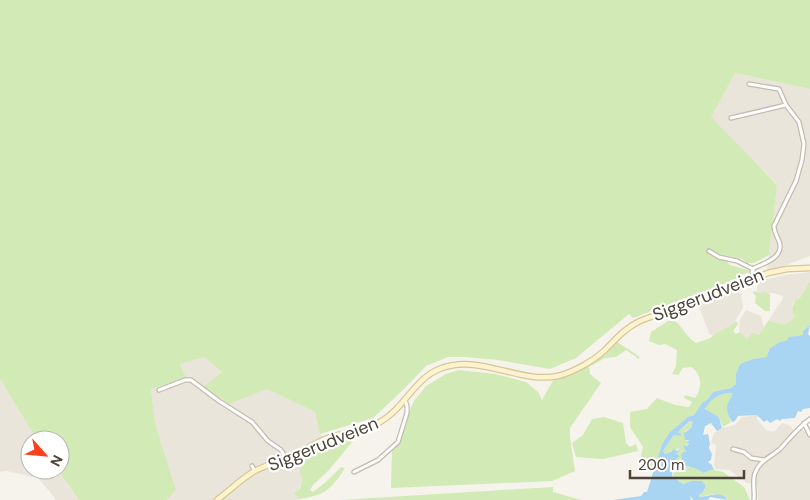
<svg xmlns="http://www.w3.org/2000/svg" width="810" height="500" viewBox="0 0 810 500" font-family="'DM Sans',sans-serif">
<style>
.residential{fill:#eae5da}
.green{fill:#d2eab5}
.water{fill:#a9d4f2;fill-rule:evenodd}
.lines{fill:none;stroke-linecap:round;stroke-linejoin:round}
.minor-casing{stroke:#c2bbae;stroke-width:5.5}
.secondary-casing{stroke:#d6c79b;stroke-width:7}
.minor{stroke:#fff;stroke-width:3}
.secondary{stroke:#fff3cd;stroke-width:4.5}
.labels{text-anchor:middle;stroke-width:4.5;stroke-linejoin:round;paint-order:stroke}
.street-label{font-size:18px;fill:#4b4439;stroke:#fff}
</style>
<rect width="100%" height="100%" fill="#f6f3ec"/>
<!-- residential -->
<path class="residential" d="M735,73L810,89V256L767,272L777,184L710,118Z
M810,272V281L800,298L795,300L793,303L792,309L794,317L792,320L789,323L779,325L769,320L777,307L782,301L783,296L774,293H756L759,281L785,275Z
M735,289L741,293L743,308L733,324L715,335H710L698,305L712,299L721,300L723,294Z
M746,310L761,316L764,328L759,335L747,339L739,331L740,320Z
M204,357L223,372L205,385L267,389L315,412L324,445L311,451L299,468L302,480L297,495L299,499L298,500H167L176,490L155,423L151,389L185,379L180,364Z
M0,379L37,440H30V470H58L79,500H55V498L38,478L7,471L0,472Z
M758,415L757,419L766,430L774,432L782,423L789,425L797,433L802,429L805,432L810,428V500H758L757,485L747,483L729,470L716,469L714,465L716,445L711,443L714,433L722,428L735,425L742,417Z"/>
<!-- green -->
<path class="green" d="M0,0H810V89L735,73L711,117L777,185L769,255L754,263H747L742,259L720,254L730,265L748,270L750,272L741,275L742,277L633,318L629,314L576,358L550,369L498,360L465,357H448L426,366L404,389L373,418L320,434L315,412L267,389L229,404L204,386L222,372L204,357L180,364L186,378L151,389L155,423L176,490L167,500H79L58,470H60V440H37L0,379Z
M810,281V325L803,331V335L791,337C787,343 775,346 768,350V355L767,357L753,359L740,364L736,374V384L731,388L713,392L708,399L702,403L694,415L688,417L670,432L662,444L655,466C634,467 641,461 643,447L630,427V412L647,409L657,398L675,405L689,407L692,402L684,398L685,395L695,398C703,388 702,374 691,367L683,368L678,375L672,374L676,366L677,350L665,344L659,345L649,341L651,332L668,321L674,320C682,326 688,339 696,343L710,338C717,331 729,328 736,321L738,324L733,331L736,334L740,332L747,339L753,333L759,335L768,321L769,320C778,325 788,327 794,317L792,309L795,300L800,298Z
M754,291L758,293L764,292L770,294V311H765L755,303L756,296L753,293Z
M616,341L640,357L638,359L635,356L626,350L616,357L605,358L589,367L590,374L601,383L570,428V437L575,471L552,481L391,488L392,450L414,401L426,386L446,374L459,370L495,374L526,382L538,392L542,400L554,379C579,374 599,359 616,341Z
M726,393H732L733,395C727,405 726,412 731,422L723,427L719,417L707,411L705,407L715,397Z
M604,417L623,423L626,443L630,447L636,444L638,451L603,459L576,457L572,443L583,435L592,419Z
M691,421H693L691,428L685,431V440L689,441L687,442L689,443L685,446L683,445L686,452H683L681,455L683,462H679L676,459L680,456L676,454L680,448L665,454L663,451L674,435L681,434L678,432Z
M351,436L353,441L329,470L313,485L310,490L313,492L326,482L341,467L345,468C332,489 324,496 299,499L294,493L300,489L302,480L299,468L306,455L311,451L324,445Z
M691,467H694L704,473L713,467L715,470L723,472L744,487L750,500H728L727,498L713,494L699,497V495L704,491L706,486L702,481L683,484L672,475L679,468Z
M553,487V492L582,500H340Z"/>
<!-- water -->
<path class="water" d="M810,325L808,334L810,336V408L803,409L801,412L798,411L795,418L782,419L780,421L777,419L770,423L767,420L764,422L757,415L738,416L735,421L732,422C728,416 725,409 729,401C733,393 732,402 732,393C721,392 710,399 705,409L719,417L722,428L717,431L711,423L705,426L703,435L708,434L710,444L709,448L712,454L711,460L708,462L712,465L713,469L703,473C694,466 681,463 672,473V476L683,484L692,481H702L706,486L703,492L699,495V497C709,497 720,490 728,500L710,497L708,500H693L690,495L691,500H613L641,496L644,492H647L662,444L670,432L688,417L694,415L702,403L708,399L713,392L731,388L736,384V374L740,364L753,359L767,357L769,349L780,342L786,341L789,337L803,335V331ZM690,421L693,422L691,428L684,433L685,440H689L687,442L689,444L686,446L683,445L686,452H683L681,455L683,462H679L676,459L680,456L676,454L681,448L677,451L674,449L671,452L665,454L663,451L674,435L681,436V434L678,432Z"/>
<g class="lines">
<!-- minor casing -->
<g class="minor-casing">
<path id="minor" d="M749,84L779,89L786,105L799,122L804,144L802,160L796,181L774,226C774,232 777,236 779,241C785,257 765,263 754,268L752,272L754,278
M731,118L786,105
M709,251L719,257L737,261L753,269
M159,390L185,380H191L219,401L252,422L268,441L281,450L284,455
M804,423L810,435
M733,449L744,452L751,458L764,460
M252,466L255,471
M354,472L378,460L398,442L407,413V406L405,400
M754,500C755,491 752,481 755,473C759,461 771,457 780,449C791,437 797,429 810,419"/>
</g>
<!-- secondary casing -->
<g class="secondary-casing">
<path id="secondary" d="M217,500C229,491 240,480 253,472C265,465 279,462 292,456C303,451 314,444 325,439C343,432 363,432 380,422C404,409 415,377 442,368C480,354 520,384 558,376C574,372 593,361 605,350C616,339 625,328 640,321L768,273L787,269L810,268"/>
</g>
<!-- minor -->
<use href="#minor" class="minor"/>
<!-- secondary -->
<use href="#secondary" class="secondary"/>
</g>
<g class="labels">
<!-- street labels -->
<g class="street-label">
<text transform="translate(708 295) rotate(-21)" y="6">Siggerudveien</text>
<text transform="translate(323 444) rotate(-22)" y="6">Siggerudveien</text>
</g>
</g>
<!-- north arrow -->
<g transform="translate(45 455) rotate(117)"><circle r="24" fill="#ffffff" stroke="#b7b4b0"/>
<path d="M0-4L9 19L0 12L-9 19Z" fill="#fc3f1d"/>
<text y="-8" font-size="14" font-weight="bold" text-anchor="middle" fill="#4b4439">N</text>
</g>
<!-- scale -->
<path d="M630 470v8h114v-8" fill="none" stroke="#4b4439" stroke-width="2.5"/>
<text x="638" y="470" font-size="15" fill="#4b4439" stroke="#ffffff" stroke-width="4" paint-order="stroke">200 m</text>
</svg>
